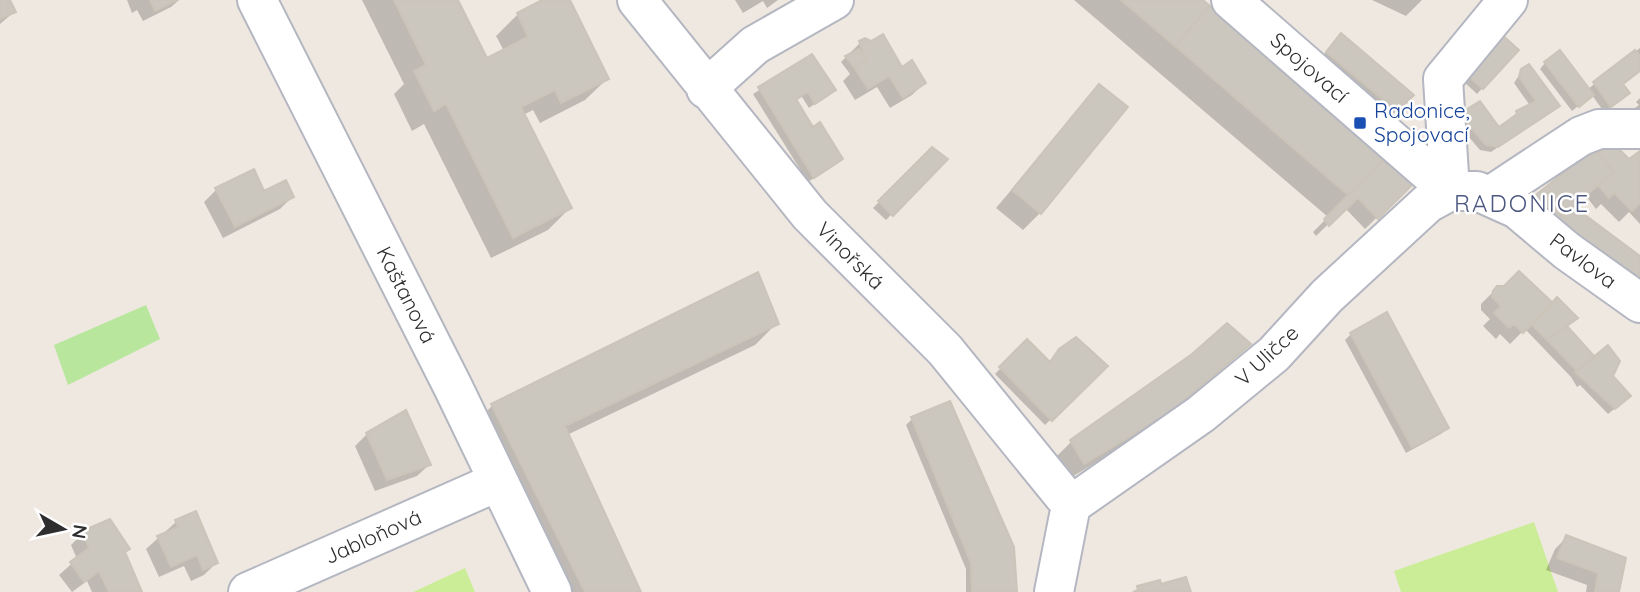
<svg xmlns="http://www.w3.org/2000/svg" width="1640" height="592" viewBox="0 0 1640 592" font-family="Quicksand,sans-serif">
<style>
.green{fill:#b8e69c}
.pitch{fill:#cced98}
.shadow{fill:#0003}
.building{fill:#cbc6be;stroke:#cbc4b9;stroke-width:2}
.lines{fill:none;stroke-linecap:round;stroke-linejoin:round}
.minor-casing{stroke:#b4b7c1;stroke-width:42}
.minor{stroke:#fff;stroke-width:38}
.transit-dot{fill:#1a4fb4;stroke:#fff;stroke-width:2.5}
.labels{text-anchor:middle;stroke-width:5;stroke-linejoin:round;paint-order:stroke}
.street-label{font-size:21px;fill:#2e2e2e;stroke:#fff}
.transit-label{font-size:21px;fill:#164399;stroke:#fff;text-anchor:start}
.quarter-label{font-size:24px;letter-spacing:2px;fill:#4c5780;stroke:#fff}
</style>
<rect width="100%" height="100%" fill="#efe8e0"/>
<!-- green -->
<path class="green" d="M146,305L160,339L68,385L54,345Z"/>
<!-- pitch -->
<path class="pitch" d="M1534,522L1558,592H1401L1394,571Z
M465,568L475,592H413Z"/>
<!-- shadow -->
<path class="shadow" d="M0,0H9L14,12L0,24Z
M127,0H179L171,7L143,21L137,10L132,13Z
M362,0H456L486,60L504,51L496,36L518,14L546,0H568L607,79L585,100L540,123L533,110L523,115L570,208L548,230L491,258L424,124L412,131L394,94L404,84Z
M735,0H778L767,8L763,1L743,13Z
M1074,0H1200L1414,181L1365,229L1345,208L1316,236L1313,232L1328,217Z
M1372,0H1422L1406,16Z
M1335,41L1412,95L1394,113H1387L1321,58Z
M860,43L902,69L924,83L912,95L890,108L877,87L855,100L843,81L850,74L841,62Z
M1640,48V70L1615,88L1622,98L1604,112L1592,95L1572,111L1540,69L1545,63L1588,89Z
M1517,50L1477,94L1462,80Z
M812,57L834,90L809,108L802,97L795,101L835,164L808,182L753,94Z
M1522,71L1558,106L1491,152L1480,150L1455,121L1460,116L1499,130L1517,113L1531,107L1514,83Z
M1099,86L1040,213L1023,230L996,208Z
M1640,98V113H1628L1639,105L1636,102Z
M932,149L946,159L886,220L873,208Z
M1640,154V224L1629,212L1619,222L1601,204L1596,209L1586,196L1572,207L1640,258L1521,211Z
M216,190L264,193L292,197L280,209L223,238L204,202Z
M757,274L776,324L755,345L567,435L639,592H553L470,427L492,406Z
M1498,287L1565,327L1611,377L1623,402L1608,414L1580,385L1577,387L1571,377L1525,329L1510,344L1500,334L1496,339L1483,326L1490,319L1481,310V304Z
M1351,334L1447,428L1441,434L1406,453L1345,340Z
M1076,339L1105,366L1045,425L995,374L1027,342L1048,363Z
M1248,344L1149,430L1067,480L1054,459L1071,442Z
M912,419L1015,592H966V569L906,425Z
M367,434L429,465L417,476L375,491L355,446Z
M195,513L216,563L204,575L191,581L184,566L159,577L146,549L176,522Z
M83,533L123,553L140,592H92L87,581L72,592L59,575L77,559L71,545Z
M1567,537L1617,592H1586L1587,585L1546,570L1555,549Z"/>
<!-- building -->
<path class="building" d="M0,0H10L16,12L0,19Z
M150,0H177L155,11Z
M394,0H458L487,58L528,37L517,13L542,0H570L609,79L561,103L555,90L521,107L572,208L513,238L446,104L434,111L414,71L426,65Z
M1121,0H1203L1210,6L1175,46Z
M1210,6L1389,154L1348,195L1175,46Z
M1341,33L1414,95L1401,108H1393L1326,52Z
M883,34L902,67L912,60L926,83L903,98L889,76L868,89L854,67L866,60L859,41L865,38L871,41Z
M1501,34L1519,50L1483,89L1466,74Z
M859,49L866,60L854,67L845,56Z
M1560,50L1594,95L1579,107L1544,62Z
M1635,50L1640,56V71L1623,84L1630,93L1611,107L1593,82Z
M812,54L836,90L815,104L808,92L796,99L813,127L820,122L843,159L814,178L758,87Z
M1529,64L1560,106L1498,147L1486,145L1459,114L1480,101L1499,127L1517,114L1516,111L1536,101L1519,77L1521,69Z
M1099,84L1128,107L1041,214L1012,190Z
M1616,146L1629,159L1640,151V203L1632,211L1614,193L1609,198L1598,185L1614,172L1594,148Z
M932,147L948,159L893,216L878,201Z
M1594,148L1614,172L1554,222L1532,198Z
M1389,154L1416,181L1378,219L1358,198L1329,226L1324,219Z
M254,169L264,191L286,180L294,197L235,227L215,188Z
M1573,206L1640,256V284L1554,222Z
M1519,271L1553,303L1523,333L1514,324L1509,328L1494,313L1501,306L1492,297L1493,291L1497,286H1504Z
M758,272L779,324L565,426L641,592H585L491,404Z
M1557,297L1578,318L1547,340L1532,325Z
M1387,312L1449,428L1412,448L1350,333Z
M1227,323L1251,344L1169,413L1084,464L1070,440L1192,354Z
M1567,326L1595,357L1577,371L1547,340Z
M1076,337L1108,366L1052,421L999,367L1027,339L1050,362L1059,349Z
M1608,345L1620,361L1613,376L1631,396L1615,409L1575,372Z
M950,401L1014,547L1017,592H972L971,563L911,417Z
M406,410L431,465L387,480L366,433Z
M196,511L218,563L203,570L197,555L171,567L157,536L178,527L175,520Z
M110,519L130,549L125,552L142,592H109L99,571L84,582L70,562L89,548L82,531Z
M1566,535L1626,558L1619,592H1595L1598,573L1557,558Z
M1186,577L1191,592H1133L1138,590L1137,586L1160,580L1161,584Z"/>
<g class="lines">
<!-- minor casing -->
<g class="minor-casing">
<path id="minor" d="M257,0L453,387L552,592
M637,0L810,215L945,350L1071,505
M1231,0L1450,191
M706,89L755,45L834,0
M1450,191L1443,79L1508,0
M1490,196L1581,136L1599,129H1640
M1071,505L1201,414L1274,354L1327,296L1428,203L1450,191H1477L1517,209L1567,251L1640,303
M248,592L497,482
M1054,592L1071,505"/>
</g>
<!-- minor -->
<use href="#minor" class="minor"/>
</g>
<!-- markers -->
<rect class="transit-dot" x="1353" y="116" width="14" height="14" rx="3.5"/>
<g class="labels">
<!-- street labels -->
<g class="street-label">
<text transform="translate(1309 68) rotate(41)" y="7">Spojovací</text>
<text transform="translate(850 256) rotate(45)" y="7">Vinořská</text>
<text transform="translate(1583 261) rotate(37)" y="7">Pavlova</text>
<text transform="translate(406 295) rotate(63)" y="7">Kaštanová</text>
<text transform="translate(1267 356) rotate(-43)" y="7">V Uličce</text>
<text transform="translate(373 537) rotate(-24)" y="7">Jabloňová</text>
</g>
<!-- transit labels -->
<g class="transit-label">
<text x="1374" y="118">Radonice,<tspan x="1374" dy="24">Spojovací</tspan></text>
</g>
<!-- quarter labels -->
<g class="quarter-label">
<text x="1522" y="212">RADONICE</text>
</g>
</g>
<!-- north arrow -->
<g transform="translate(63 529) rotate(99)" stroke="#ffffff" stroke-width="5" paint-order="stroke">
<path d="M0-5L12 26L0 18L-12 26Z" fill="#2e2e2e"/>
<text y="-10" font-size="19" font-weight="bold" text-anchor="middle" fill="#2e2e2e">N</text>
</g>
</svg>
